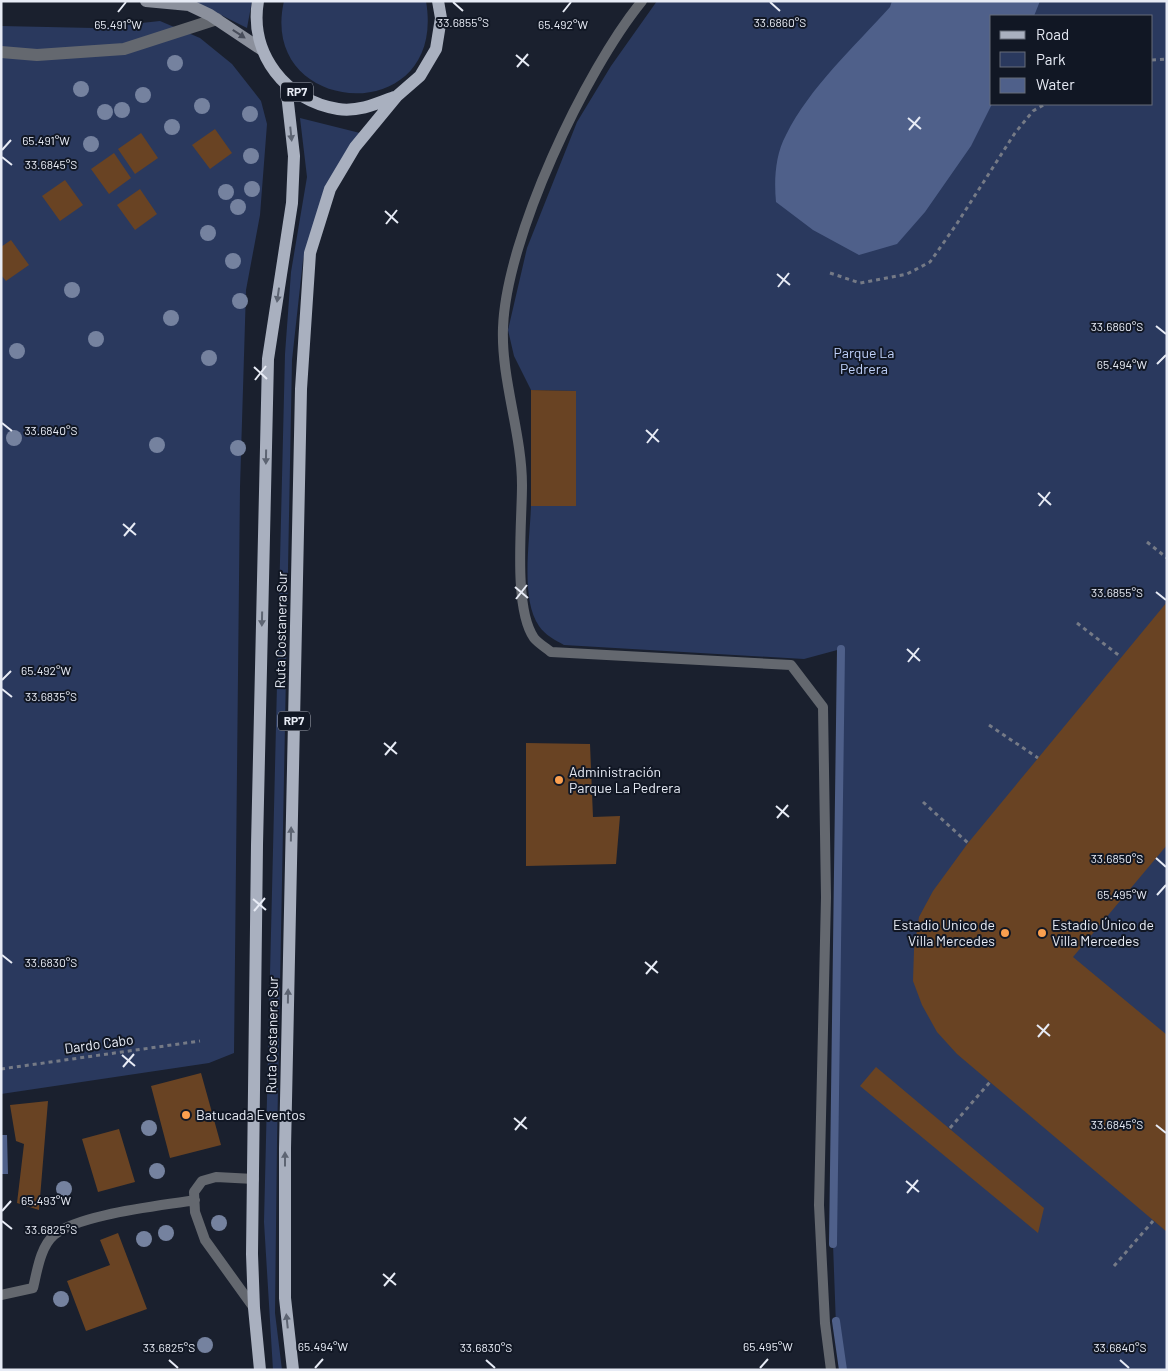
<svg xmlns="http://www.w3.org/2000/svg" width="1168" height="1371" viewBox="0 0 1168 1371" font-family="Barlow,sans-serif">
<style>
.green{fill:#2a395e;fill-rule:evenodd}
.water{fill:#4f608a}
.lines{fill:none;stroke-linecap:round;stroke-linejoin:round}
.stream{stroke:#4f608a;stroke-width:8}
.building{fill:#694323}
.path{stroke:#757a86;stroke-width:3;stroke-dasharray:4 4;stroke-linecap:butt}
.lane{stroke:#64686f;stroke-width:10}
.street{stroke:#64686f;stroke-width:12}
.secondary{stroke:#8b909c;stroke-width:12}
.primary{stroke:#a9b0bf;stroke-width:12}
.tree{fill:#75829f}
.oneway{fill:#484d5a}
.oneway2{fill:#5d6472}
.ticks{fill:none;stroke:#e7ebf5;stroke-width:2}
.poi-dot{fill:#fa9f4f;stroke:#111724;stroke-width:2}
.labels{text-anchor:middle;stroke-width:4;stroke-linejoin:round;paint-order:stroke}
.shield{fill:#111724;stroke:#a7abb6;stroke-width:1}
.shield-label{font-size:12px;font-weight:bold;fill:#e7ebf5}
.park-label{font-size:14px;fill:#c0d2fb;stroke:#111724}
.street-label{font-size:14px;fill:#e7ebf5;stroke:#111724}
.poi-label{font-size:14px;fill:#e7ebf5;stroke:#111724;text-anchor:start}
.ticks-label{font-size:12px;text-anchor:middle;fill:#e7ebf5;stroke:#111724;stroke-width:4;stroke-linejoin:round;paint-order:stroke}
</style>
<rect width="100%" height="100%" fill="#1a202e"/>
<!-- green -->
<path class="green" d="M193,1H252L247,28Z
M284,1H426C448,130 257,118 284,1Z
M657,1H1167V1370H843L836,1326L833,1244L841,649L804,659L564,645C555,640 545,635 539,626C520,599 530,539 531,506H576V391L531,390L514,356L508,330L527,248L577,122L611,66ZM992,16H1152V104H992Z
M160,21L200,38L232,64L261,101L267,124L260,215L246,290L240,487L234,1053L209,1063L1,1094V26L94,28Z
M300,118L360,133L324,190L303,260L292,360L277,1141L275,1313L282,1370H273L264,1222L285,354L291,272L307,177Z"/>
<!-- water -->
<path class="water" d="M892,1H1040L1034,16H992V104L971,146L925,212L897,244L859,255L813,230L776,202C774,181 775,155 786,135C810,87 854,47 890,7Z
M1,1135H7L8,1174H1Z"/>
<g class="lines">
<!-- stream -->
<path class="stream" d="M833,1244L841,649
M836,1321L843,1370"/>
</g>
<!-- building -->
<path class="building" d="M215,129L232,153L210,169L192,145Z
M141,133L158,158L135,174L118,149Z
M114,153L131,178L109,194L91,169Z
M65,180L83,205L60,221L42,196Z
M140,189L157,214L135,230L117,205Z
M11,240L29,265L6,281L1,275V247Z
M531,390L576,391V506H531Z
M1167,602V845L1073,957L1167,1035V1232L957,1054L937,1032L922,1005L913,981L914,950L919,917L933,891L968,843Z
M526,743L590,744L593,817L620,816L616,864L526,866Z
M876,1067L1044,1208L1038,1233L860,1086Z
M201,1073L221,1145L170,1158L151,1086Z
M48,1101L39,1210L17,1203L24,1144L16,1141L10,1105Z
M119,1129L135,1182L98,1192L82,1139Z
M118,1233L147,1309L86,1331L67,1281L110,1265L100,1240Z"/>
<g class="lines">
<!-- path -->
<path class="path" d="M1152,60L1167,59
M830,273L860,283L907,274L930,262L956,225L1015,133L1033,111L1045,104
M1147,542L1167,558
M1077,623L1121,657
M989,725L1038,758
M923,802L968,843
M1,1069L200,1041
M950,1128L990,1082
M1114,1266L1153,1221"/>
<!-- lane -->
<path class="lane" d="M642,1C585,71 506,238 503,328C501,379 522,434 522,485C522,523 513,608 534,638C538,643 546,648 551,652L791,665L823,707L826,897L819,1205L825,1323L831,1370
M254,1179L216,1177L202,1181L194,1192L195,1212L205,1240L254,1308
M1,1295L33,1288C37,1272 40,1247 54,1235C79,1214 160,1206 195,1200"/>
<!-- street -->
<path class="street" d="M1,52L37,55L124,49L217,19"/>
<!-- secondary -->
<path class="secondary" d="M146,1L189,5L210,15L261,49"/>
<!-- primary -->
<path class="primary" d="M258,1C249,54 286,101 338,109C358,112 376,104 394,97
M260,1370L254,1308L252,1254L257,845L268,359L292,203L294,156L286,85
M293,1370L285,1298V1148L301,389L310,253L330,189L355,147L397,96L420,76L436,49L441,18L438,1"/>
</g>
<!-- trees -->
<g class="tree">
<circle cx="175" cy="63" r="8"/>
<circle cx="81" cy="89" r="8"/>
<circle cx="143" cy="95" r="8"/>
<circle cx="202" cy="106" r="8"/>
<circle cx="122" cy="110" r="8"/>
<circle cx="105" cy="112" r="8"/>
<circle cx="250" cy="114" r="8"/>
<circle cx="172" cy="127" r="8"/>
<circle cx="91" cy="144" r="8"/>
<circle cx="251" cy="156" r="8"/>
<circle cx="252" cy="189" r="8"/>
<circle cx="226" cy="192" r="8"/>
<circle cx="238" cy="207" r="8"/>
<circle cx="208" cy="233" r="8"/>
<circle cx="233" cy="261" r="8"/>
<circle cx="72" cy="290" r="8"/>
<circle cx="240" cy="301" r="8"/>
<circle cx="171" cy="318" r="8"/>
<circle cx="96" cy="339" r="8"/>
<circle cx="17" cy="351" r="8"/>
<circle cx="209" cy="358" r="8"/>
<circle cx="14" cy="438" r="8"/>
<circle cx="157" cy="445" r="8"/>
<circle cx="238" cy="448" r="8"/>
<circle cx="149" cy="1128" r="8"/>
<circle cx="157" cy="1171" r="8"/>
<circle cx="64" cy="1189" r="8"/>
<circle cx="219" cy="1223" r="8"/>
<circle cx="166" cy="1233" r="8"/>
<circle cx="144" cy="1239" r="8"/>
<circle cx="61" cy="1299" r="8"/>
<circle cx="205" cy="1345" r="8"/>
</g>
<!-- one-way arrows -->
<defs><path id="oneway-solid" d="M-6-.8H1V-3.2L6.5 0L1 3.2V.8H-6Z" transform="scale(1.25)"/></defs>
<use class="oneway" href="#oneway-solid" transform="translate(239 34) rotate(33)"/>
<g class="oneway2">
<use href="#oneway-solid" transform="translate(291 134) rotate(84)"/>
<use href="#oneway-solid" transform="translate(278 295) rotate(98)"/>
<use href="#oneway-solid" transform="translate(266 457) rotate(91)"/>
<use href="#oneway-solid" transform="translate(262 619) rotate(91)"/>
<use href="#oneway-solid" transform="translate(291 834) rotate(-89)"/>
<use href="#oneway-solid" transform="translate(288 996) rotate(-89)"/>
<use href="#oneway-solid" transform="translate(285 1159) rotate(-90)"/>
<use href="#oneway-solid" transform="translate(287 1321) rotate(-96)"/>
</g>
<!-- ticks -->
<path class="ticks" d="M453,2L463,11M770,2L780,11M118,12L126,2M563,12L571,2M516,55L529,66M517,67L528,54M908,118L921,129M909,130L920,117M2,150L11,140M2,157L12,165M385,211L398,223M386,224L397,210M777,274L790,285M778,287L789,273M1156,326L1166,334M1157,364L1166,355M254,367L267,379M255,380L266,366M2,423L12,431M646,430L659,442M647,443L658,429M1038,493L1051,505M1039,506L1050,492M123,524L136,535M124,536L135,523M515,587L528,598M1156,592L1166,600M516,599L527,585M907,649L920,661M908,662L919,648M2,680L11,671M2,689L12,697M384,743L397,754M385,755L396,742M776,806L789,817M777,818L788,805M1156,858L1166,867M1157,895L1166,885M253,899L266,910M254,911L265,898M2,955L12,963M645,962L658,973M646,974L657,961M1037,1025L1050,1036M1038,1037L1049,1024M122,1055L135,1066M123,1067L134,1054M514,1118L527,1129M1156,1125L1166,1133M515,1130L526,1117M906,1181L919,1192M907,1193L918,1180M2,1211L11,1201M2,1221L12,1229M383,1274L396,1285M384,1286L395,1273M169,1360L178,1368M486,1360L495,1368M1120,1360L1129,1368M315,1368L323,1359M760,1368L768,1359"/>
<!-- markers -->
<g class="poi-dot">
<circle cx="559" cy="780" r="5"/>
<circle cx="1005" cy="933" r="5"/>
<circle cx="1042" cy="933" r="5"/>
<circle cx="186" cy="1115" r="5"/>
</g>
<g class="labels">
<!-- shield labels -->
<g class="shield">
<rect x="281" y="82.5" width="32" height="19" rx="4"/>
<rect x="278" y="711.5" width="32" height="19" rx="4"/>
</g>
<g class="shield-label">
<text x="297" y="96">RP7</text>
<text x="294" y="725">RP7</text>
</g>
<!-- park labels -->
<g class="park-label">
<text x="864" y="358">Parque La<tspan x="864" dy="16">Pedrera</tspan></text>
</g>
<!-- street labels -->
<g class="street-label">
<text transform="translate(281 630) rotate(-89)" y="5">Ruta Costanera Sur</text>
<text transform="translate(272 1035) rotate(-89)" y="5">Ruta Costanera Sur</text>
<text transform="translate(99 1044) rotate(-8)" y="5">Dardo Cabo</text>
</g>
<!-- poi labels -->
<g class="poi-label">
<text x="569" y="777">Administración<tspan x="569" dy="16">Parque La Pedrera</tspan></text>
<text x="995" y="930" text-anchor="end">Estadio Unico de<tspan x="995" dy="16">Villa Mercedes</tspan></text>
<text x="1052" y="930">Estadio Único de<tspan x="1052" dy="16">Villa Mercedes</tspan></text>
<text x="196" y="1120">Batucada Eventos</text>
</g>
</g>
<g class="ticks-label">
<text x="463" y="27">33.6855°S</text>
<text x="780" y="27">33.6860°S</text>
<text x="118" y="29">65.491°W</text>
<text x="563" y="29">65.492°W</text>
<text x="46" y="145">65.491°W</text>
<text x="51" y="169">33.6845°S</text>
<text x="1117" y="331">33.6860°S</text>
<text x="1122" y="369">65.494°W</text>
<text x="51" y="435">33.6840°S</text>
<text x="1117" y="597">33.6855°S</text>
<text x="46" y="675">65.492°W</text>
<text x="51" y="701">33.6835°S</text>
<text x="1117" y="863">33.6850°S</text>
<text x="1122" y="899">65.495°W</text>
<text x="51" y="967">33.6830°S</text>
<text x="1117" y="1129">33.6845°S</text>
<text x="46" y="1205">65.493°W</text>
<text x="51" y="1234">33.6825°S</text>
<text x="323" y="1351">65.494°W</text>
<text x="768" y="1351">65.495°W</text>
<text x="169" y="1352">33.6825°S</text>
<text x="486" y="1352">33.6830°S</text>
<text x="1120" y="1352">33.6840°S</text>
</g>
<!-- border -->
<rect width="1168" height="1371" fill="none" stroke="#e7ebf5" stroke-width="5"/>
<!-- legend -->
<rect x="990" y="15" width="162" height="90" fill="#111724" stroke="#676c78"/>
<rect x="1000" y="31" width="25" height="8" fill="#a9b0bf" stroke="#676c78"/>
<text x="1036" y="40" font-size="15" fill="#e7ebf5">Road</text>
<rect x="1000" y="52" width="25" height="15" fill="#2a395e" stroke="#676c78"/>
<text x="1036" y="65" font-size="15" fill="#e7ebf5">Park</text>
<rect x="1000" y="78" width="25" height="15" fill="#4f608a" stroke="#676c78"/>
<text x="1036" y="90" font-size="15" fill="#e7ebf5">Water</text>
</svg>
